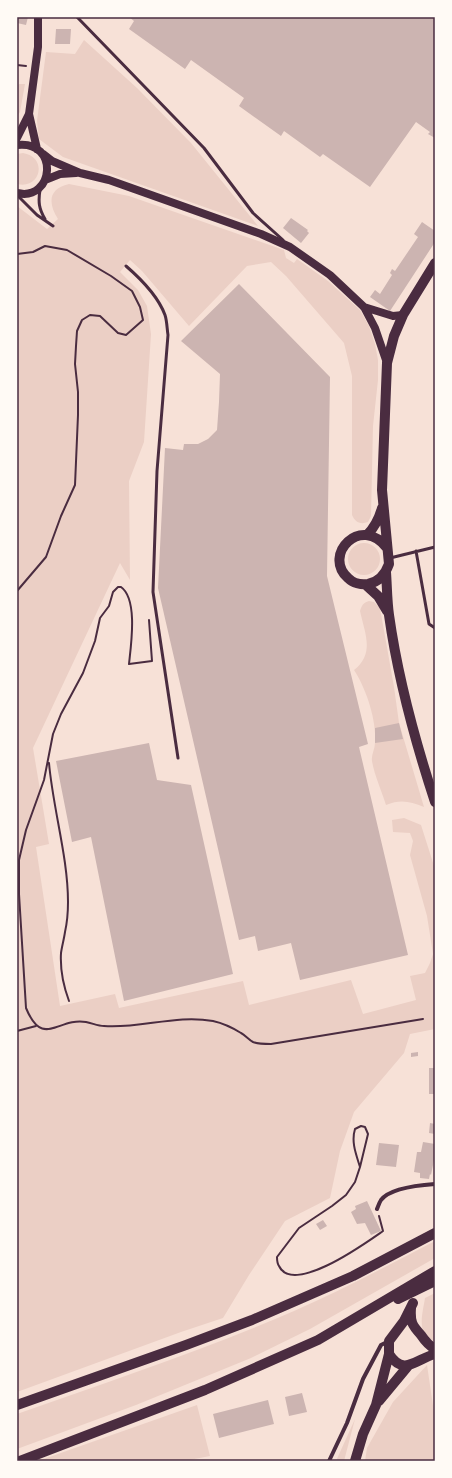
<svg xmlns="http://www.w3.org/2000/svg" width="452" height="1478" viewBox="0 0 452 1478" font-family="'DM Sans',sans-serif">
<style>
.green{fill:#ebcfc5}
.building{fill:#ccb4b1}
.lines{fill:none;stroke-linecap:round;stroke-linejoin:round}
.path{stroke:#4a2c40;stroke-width:2}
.service{stroke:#4a2c40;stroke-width:3}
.minor{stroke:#4a2c40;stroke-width:4}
.secondary{stroke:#4a2c40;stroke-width:8}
.primary{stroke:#4a2c40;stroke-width:10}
.trunk{stroke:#4a2c40;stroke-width:10}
.neatline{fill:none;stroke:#4a2c40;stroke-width:1.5}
</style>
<rect width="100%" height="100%" fill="#f7e1d7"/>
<!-- green -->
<path class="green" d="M84,40L137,88L191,143L258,226L63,157L39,139L37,121L46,52L75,54Z
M19,84H25L20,112L17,117V86Z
M23,153C48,157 41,190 17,184V154Z
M69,184L129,196L284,250L286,258L294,263L297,259L328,281L360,310L369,326L375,344L378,360V380L373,426L371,516L368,522C360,525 355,522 352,515V376L344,343L286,276L271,262L247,266L189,326L142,271L130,260L120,272L138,290L147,306L151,334L144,442L129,481L130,580L120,563L33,748L49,844L36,847L60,1006L115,994L119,1008L243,981L249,1005L351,980L363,1014L416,1000L410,976L425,973L430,963L433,954L427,916L410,855L413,841L410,833L393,832L392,820L404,818L421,825L435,869V1029L410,1034L404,1053L354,1112L340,1151L330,1198L285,1221L249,1275L223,1318L181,1332L17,1392V206L47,229L58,219C48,203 48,189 69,184Z
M348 559a16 16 0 1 1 32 0a16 16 0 1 1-32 0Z
M369,601L374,602L380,608L394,687L399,723L424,807C410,801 400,799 386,805C382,792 374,774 372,761C371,755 375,749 375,743C377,721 366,688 354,670C375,653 365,634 360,611C362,605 363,603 369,601Z
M435,1241V1258L310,1329L251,1358L136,1405L17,1449V1414C110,1381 204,1350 294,1311C342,1290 389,1265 435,1241Z
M435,1293V1341C415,1336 423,1312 425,1298Z
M427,1365L435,1419V1461H365L367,1448L393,1402Z
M197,1405L210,1456L184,1461H38Z
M355,1419L344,1461H336Z"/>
<!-- building -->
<path class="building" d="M17,17H28L26,25L17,23Z
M129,17H435V138L428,134L430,132L416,122L370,187L323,154L320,157L284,131L281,136L239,106L244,98L191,60L185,69L129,29L134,21Z
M56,29H71L70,44H55Z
M291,218L308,230L307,231L309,233L301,243L283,228Z
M422,222L435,231V242L390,311L370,297L375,290L380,294L392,275L390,273L392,269L395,271L418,237L414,234Z
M239,284L330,377L327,576L368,744L359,747L408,955L300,980L291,943L258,951L255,936L239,940L158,588L165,448L183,450L184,444H198L208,439L217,430L219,402L220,374L181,341Z
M399,723L403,739L375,743V728Z
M149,743L157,780L191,785L233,974L124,1001L91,837L72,842L56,761Z
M418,1052V1056L411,1057V1053Z
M429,1068H435V1094H429Z
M430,1123L435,1124V1134L429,1133Z
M423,1142L435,1144V1155L431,1175L430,1174L429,1179L420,1178V1173L414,1172L417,1152H421Z
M379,1143L399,1145L396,1167L376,1165Z
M367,1201L381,1231L371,1235L365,1223L357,1224L351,1212L356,1209L355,1206Z
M323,1220L327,1226L320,1230L316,1224Z
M302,1393L307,1412L289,1416L285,1397Z
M268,1400L274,1424L219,1438L213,1414Z"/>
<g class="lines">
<!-- path -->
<path class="path" d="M17,65L26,66
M17,254L33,252L45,246L67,250L111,276L132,291L140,307L143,320L126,335L118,333L100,316L90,315L82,320L77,331L76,346L75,364L78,392V415L75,485L61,516L46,557L17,591
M149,620L152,661L129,664C131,645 138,599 121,587H118L113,592L109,606L100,618L95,641L83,673L61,714L53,734L44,780L26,830L19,860V894L26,1008C43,1049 58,1017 86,1022C92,1023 98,1026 104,1026C140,1029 176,1014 213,1021C222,1023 233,1028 241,1033C245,1035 249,1040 253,1042C258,1044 266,1044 271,1044L423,1019
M49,763C53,809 68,857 68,902C68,912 67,923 65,932C64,939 62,946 61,953C60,970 63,985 69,1001
M17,1031L36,1026
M360,1167C356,1154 351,1142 355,1129L361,1126L365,1127L368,1134L360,1167L355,1182L346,1195L332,1206L299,1228L277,1257C277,1260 277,1263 279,1266C293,1296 367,1242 383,1231L379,1216"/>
<!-- service -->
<path class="service" d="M77,17L204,148L253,213L283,240
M40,190C38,202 39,209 45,219
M17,195L37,215L53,226
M126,266C141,279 158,296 165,315C167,321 167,329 168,335L157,471L153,592L178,758
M416,551L429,624L435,628
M390,558L435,547"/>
<!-- minor -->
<path class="minor" d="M377,1209C378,1207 379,1203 381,1200C390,1188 421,1185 435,1184
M329,1461L347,1423L363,1379L381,1345L389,1341"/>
<!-- secondary -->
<path class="secondary" d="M29,114L37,149
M17,138L29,114L38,47V17
M17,145C60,140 54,202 17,193
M43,154L52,161L80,173L109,180L261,234L290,247L330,275L364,307L375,328L387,363
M45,180L60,174L76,173
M364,307L393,316L403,315"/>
<!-- primary -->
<path class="primary" d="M367,535C375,527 379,519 382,508
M387,548C361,514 322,555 348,578C353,583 361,585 368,584C379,582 385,575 389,564L382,490L387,363L394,336L403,315L435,263
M386,572C387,586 387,601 389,615C398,679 415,741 435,802
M366,585L378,596L387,611
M413,1303L404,1321L389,1341V1354C404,1377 416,1359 435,1354
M411,1308C410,1322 412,1325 421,1335C425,1341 428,1345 435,1349
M379,1401L408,1366
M355,1461L363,1434L376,1405L389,1354"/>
<!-- trunk -->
<path class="trunk" d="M398,1299L435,1281
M17,1405L186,1345L252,1320L353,1276L435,1233
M20,1461L205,1390L318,1340L435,1271"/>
</g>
<!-- border -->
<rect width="452" height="1478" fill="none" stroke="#fffaf5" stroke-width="36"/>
<rect x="18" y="18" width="416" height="1442" class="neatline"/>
</svg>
